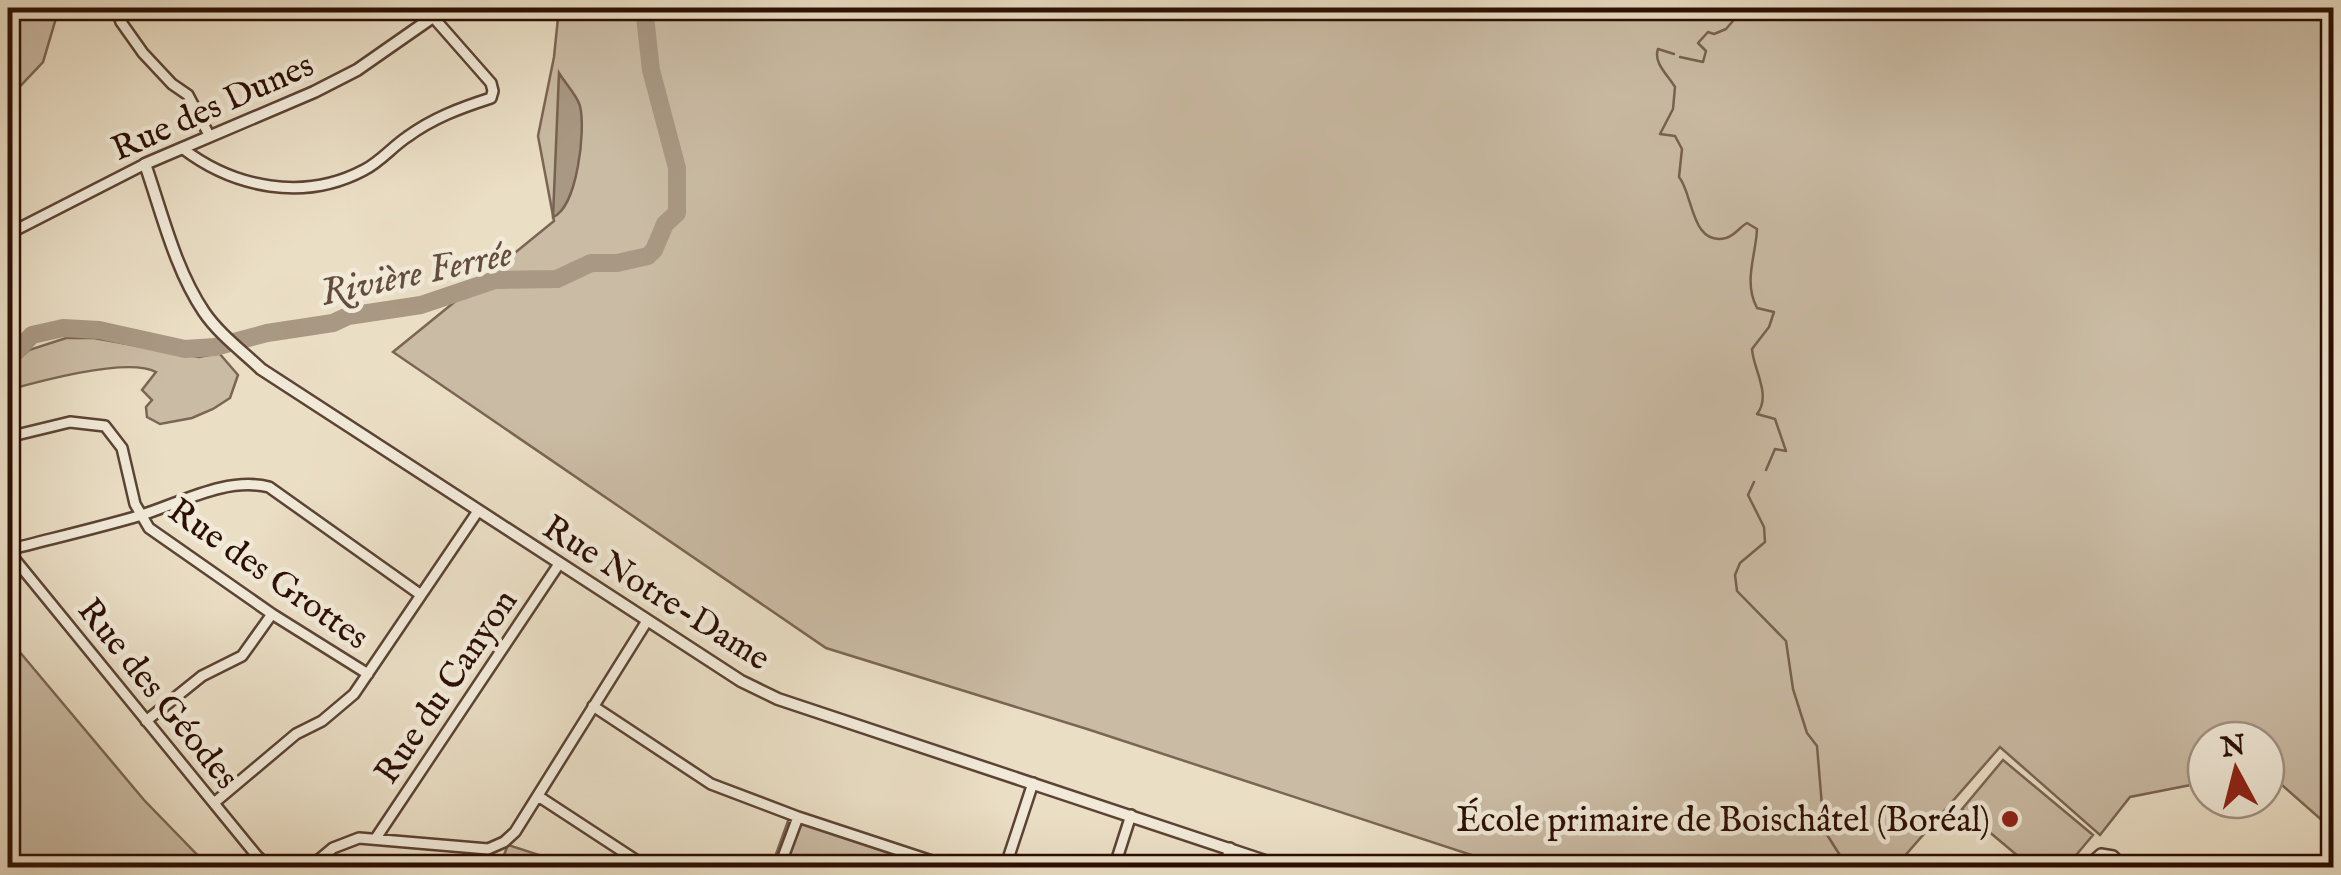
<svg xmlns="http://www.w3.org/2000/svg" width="2341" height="875" viewBox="0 0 2341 875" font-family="'IM FELL English',serif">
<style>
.green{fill:#cabba4;stroke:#7b6554;stroke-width:2.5}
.water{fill:#a99883;stroke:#776150;stroke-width:2.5}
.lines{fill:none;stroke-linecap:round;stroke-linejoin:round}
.stream{stroke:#776150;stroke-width:2.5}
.river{stroke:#a99883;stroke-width:18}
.minor-casing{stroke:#5c4334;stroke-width:14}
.tertiary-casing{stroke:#5c4334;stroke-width:15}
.minor{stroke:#f1ead9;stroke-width:9}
.tertiary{stroke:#f1ead9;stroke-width:10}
.poi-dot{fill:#8f2418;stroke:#f1ead9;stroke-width:4}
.labels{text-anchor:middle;stroke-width:9;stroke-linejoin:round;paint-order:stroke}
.street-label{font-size:35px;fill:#2c0f04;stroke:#f1ead9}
.poi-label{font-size:35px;fill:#2c0f04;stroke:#f1ead9;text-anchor:end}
.water-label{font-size:38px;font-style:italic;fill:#644d3d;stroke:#f1ead9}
</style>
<rect width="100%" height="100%" fill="#eadec5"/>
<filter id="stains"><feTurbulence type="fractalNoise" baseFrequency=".002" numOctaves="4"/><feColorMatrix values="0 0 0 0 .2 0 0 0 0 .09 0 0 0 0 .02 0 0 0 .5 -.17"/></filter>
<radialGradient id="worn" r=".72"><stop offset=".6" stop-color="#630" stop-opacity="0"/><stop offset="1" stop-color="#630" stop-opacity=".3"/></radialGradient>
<!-- green -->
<path class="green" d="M8,8H59L43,62L8,99Z
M559,8H2333V830L2266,771V740H2206V782L2130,797L2100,835L2000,747L1895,867H1508L1087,729L826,648L393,352L554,221L538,136L554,57Z
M66,338H94L199,357L219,353L238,375L230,398L213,409L192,418L160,424L147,417L146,407L152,400L142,390L156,372C128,357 40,381 8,390V369L29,350Z
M8,638L144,800L209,867H8Z
M2003,760L2093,835L2066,867H2031L1962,809Z
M792,810L900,845L893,867L771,868Z
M508,845L570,865L572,867H499Z"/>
<!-- water -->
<path class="water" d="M559,73C565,83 577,95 580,106C586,130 577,208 553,217Z"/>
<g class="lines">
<!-- stream -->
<path class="stream" d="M1674,54L1658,49C1653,63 1668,75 1675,87L1673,109L1660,134L1675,136L1682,149L1679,177C1693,193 1691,247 1726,238C1734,236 1740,227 1747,223L1757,229C1756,256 1743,281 1757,308L1774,312L1769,327L1752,349C1753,369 1772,395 1757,414L1775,419L1786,451L1775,449L1766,470
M1680,57L1703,62L1706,51L1698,43L1708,32L1714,34L1726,29L1739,14
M1754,482L1748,495L1764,527L1765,542L1740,563L1735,575L1737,591L1786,641L1793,689L1807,733L1817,746L1824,830L1848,868"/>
<!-- river -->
<path class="river" d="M8,360L32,335L63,328L99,330L185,349L215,347L267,333L333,323L348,316L421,305L495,280L557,279L591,263H617L648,256L654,250L665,224L677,213V168L651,70L644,8"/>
<!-- minor casing -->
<g class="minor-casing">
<path id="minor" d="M116,8L121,22L143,53L172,84L188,95L209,135
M182,148C234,188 304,202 364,170C380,162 392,147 407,137C433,118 460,108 491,98L493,91L491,83L433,17
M8,234L145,164
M8,437L70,422L105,426L122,448L135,504L149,528L272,614L368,674
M8,550C50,539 93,529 135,517C177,505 225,476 269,487L421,595
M8,551L257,856L270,868
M593,706L711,784L798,817L953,868
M146,721L202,676L242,656L272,614
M538,796L648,868
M214,803L296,734L322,721L354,694L478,511
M376,838L559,564
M309,868L333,848L359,838L488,849L504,842L515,832L647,621
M779,868L798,817
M1005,868L1033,783
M1114,868L1131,815
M1224,868L1230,848
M2085,868L2101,854L2113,856L2125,868"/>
</g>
<!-- tertiary casing -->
<g class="tertiary-casing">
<path id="tertiary" d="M428,8L433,17L357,70L314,92L145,164C162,213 175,269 204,312C219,334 242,351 261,369L741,681L778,699L1286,868"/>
</g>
<!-- minor -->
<use href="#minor" class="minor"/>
<!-- tertiary -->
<use href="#tertiary" class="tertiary"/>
</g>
<!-- markers -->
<circle class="poi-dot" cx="2010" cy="819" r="10"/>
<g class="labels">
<!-- street labels -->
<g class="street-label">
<text transform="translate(212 106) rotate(-24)" y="12">Rue des Dunes</text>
<text transform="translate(269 573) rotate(35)" y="12">Rue des Grottes</text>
<text transform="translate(657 592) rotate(32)" y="12">Rue Notre-Dame</text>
<text transform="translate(445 686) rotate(-56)" y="12">Rue du Canyon</text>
<text transform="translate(159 693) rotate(51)" y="12">Rue des Géodes</text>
</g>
<!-- poi labels -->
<g class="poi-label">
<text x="1990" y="831">École primaire de Boischâtel (Boréal)</text>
</g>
<!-- water labels -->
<g class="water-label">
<text transform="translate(416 272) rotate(-12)" y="13">Rivière Ferrée</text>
</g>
</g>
<!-- margin -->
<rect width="2341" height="875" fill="none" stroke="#eadec5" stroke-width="40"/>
<rect x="10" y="10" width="2321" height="855" fill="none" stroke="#2c0f04" stroke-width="5"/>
<rect x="20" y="20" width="2301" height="835" fill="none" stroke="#2c0f04" stroke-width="2.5"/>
<!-- north arrow -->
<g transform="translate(2236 770) rotate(353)"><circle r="48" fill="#f1ead9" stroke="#a29284" stroke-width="2.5"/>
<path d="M0-8L18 38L0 25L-18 38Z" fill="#8f2418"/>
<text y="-15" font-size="28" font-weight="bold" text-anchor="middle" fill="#2c0f04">N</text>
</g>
<rect width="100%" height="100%" filter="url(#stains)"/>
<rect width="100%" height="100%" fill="url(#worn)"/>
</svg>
